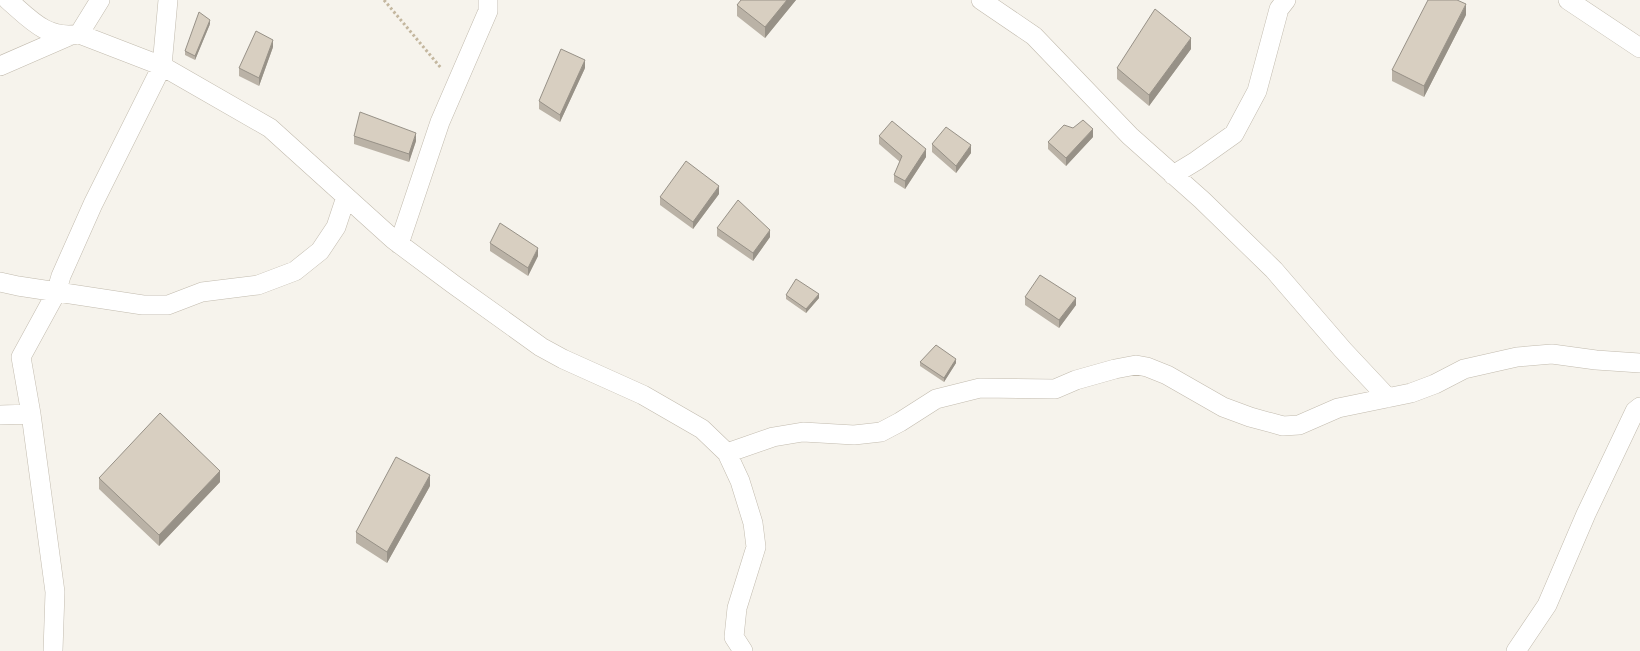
<svg xmlns="http://www.w3.org/2000/svg" width="1640" height="651" viewBox="0 0 1640 651" font-family="Figtree,sans-serif">
<style>
.lines{fill:none;stroke-linecap:round;stroke-linejoin:round}
.street-casing{stroke:#c2bbae;stroke-width:20}
.path{stroke:#c4b79f;stroke-width:3;stroke-dasharray:2.5 2.5;stroke-linecap:butt}
.street{stroke:#fff;stroke-width:19}
.wall{fill:#bab2a6}
.shaded-wall{fill:#979187}
.building{fill:#d8cfc1;stroke:#979187}
</style>
<rect width="100%" height="100%" fill="#f6f3ec"/>
<g class="lines">
<!-- street casing -->
<g class="street-casing">
<path id="street" d="M8,0C30,19 47,40 79,34
M100,0L79,34L162,66L270,128L394,240L453,284L541,347L563,359L643,395L702,429L727,453L740,481L753,523L756,547L737,608L734,637L743,651
M981,0L1034,36L1130,136L1202,200L1274,270L1343,350L1388,398
M1568,0L1640,48
M0,66L69,36
M1173,175L1196,161L1234,134L1257,91L1279,9L1286,0
M399,244L440,122L488,11V0
M0,282L18,286L143,305H168L202,292L258,285L295,271L320,251L336,227L346,197
M0,415L31,414
M727,453L773,437L803,432L854,435L881,432L900,422L936,399L980,388L1055,389L1076,380L1115,369L1136,365L1147,367L1167,375L1223,407L1250,417L1283,426L1299,425L1338,408L1411,393L1435,384L1464,369L1517,357L1552,354L1596,360L1640,363
M53,651L55,592L31,414L21,357L56,293L61,276L93,204L162,66L168,0
M1516,651L1547,605L1586,514L1635,411L1640,407"/>
</g>
<!-- path -->
<path class="path" d="M384,0L441,68"/>
<!-- street -->
<use href="#street" class="street"/>
</g>
<!-- wall -->
<path class="wall" d="M741,0H796L765,38L737,16V5Z
M1466,15L1424,97L1392,81V70Z
M210,24L195,60L185,55V51Z
M273,47L259,86L239,76V68Z
M1191,49L1149,106L1117,79V68Z
M585,68L560,122L539,109V101Z
M354,136L416,141L409,162L354,144Z
M879,136L926,157L905,189L894,182V175L900,162L879,144Z
M1093,137L1066,166L1048,149V142Z
M932,144L971,153L956,173L932,152Z
M719,194L693,229L660,205V197Z
M717,228L770,237L753,261L717,236Z
M490,243L538,256L528,276L490,251Z
M786,295L819,298L806,313L786,299Z
M1025,297L1076,305L1059,328L1025,305Z
M920,362L956,363L944,382L920,366Z
M99,478L220,482L159,546L99,489Z
M430,486L387,563L356,543V532Z"/>
<!-- shaded-wall -->
<path class="shaded-wall" d="M787,0H796L765,38V27Z
M1466,4V15L1424,97V86Z
M210,20V24L195,60V56Z
M1191,38V49L1149,106V95Z
M273,40V47L259,86V78Z
M585,60V68L560,122V115Z
M1093,129V137L1066,166V158Z
M416,133V141L409,162V154Z
M971,145V153L956,173V166Z
M926,149V157L905,189V181Z
M719,186V194L693,229V222Z
M770,230V237L753,261V253Z
M538,248V256L528,276V268Z
M819,294V298L806,313V309Z
M1076,298V305L1059,328V320Z
M956,359V363L944,382V378Z
M220,471V482L159,546V535Z
M430,475V486L387,563V552Z"/>
<!-- building -->
<path class="building" d="M741,0H787L765,27L737,5Z
M1428,0H1457L1466,4L1424,86L1392,70Z
M1155,9L1191,38L1149,95L1117,68Z
M199,12L210,20L195,56L185,51Z
M256,31L273,40L259,78L239,68Z
M561,49L585,60L560,115L539,101Z
M360,112L416,133L409,154L354,136Z
M1083,120L1093,129L1066,158L1048,142L1064,125L1073,128Z
M892,121L926,149L905,181L894,175L902,156L879,136Z
M946,127L971,145L956,166L932,144Z
M686,161L719,186L693,222L660,197Z
M738,200L770,230L753,253L717,228Z
M500,223L538,248L528,268L490,243Z
M1040,275L1076,298L1059,320L1025,297Z
M796,279L819,294L806,309L786,295Z
M936,345L956,359L944,378L920,362Z
M160,413L220,471L159,535L99,478Z
M396,457L430,475L387,552L356,532Z"/>
</svg>
